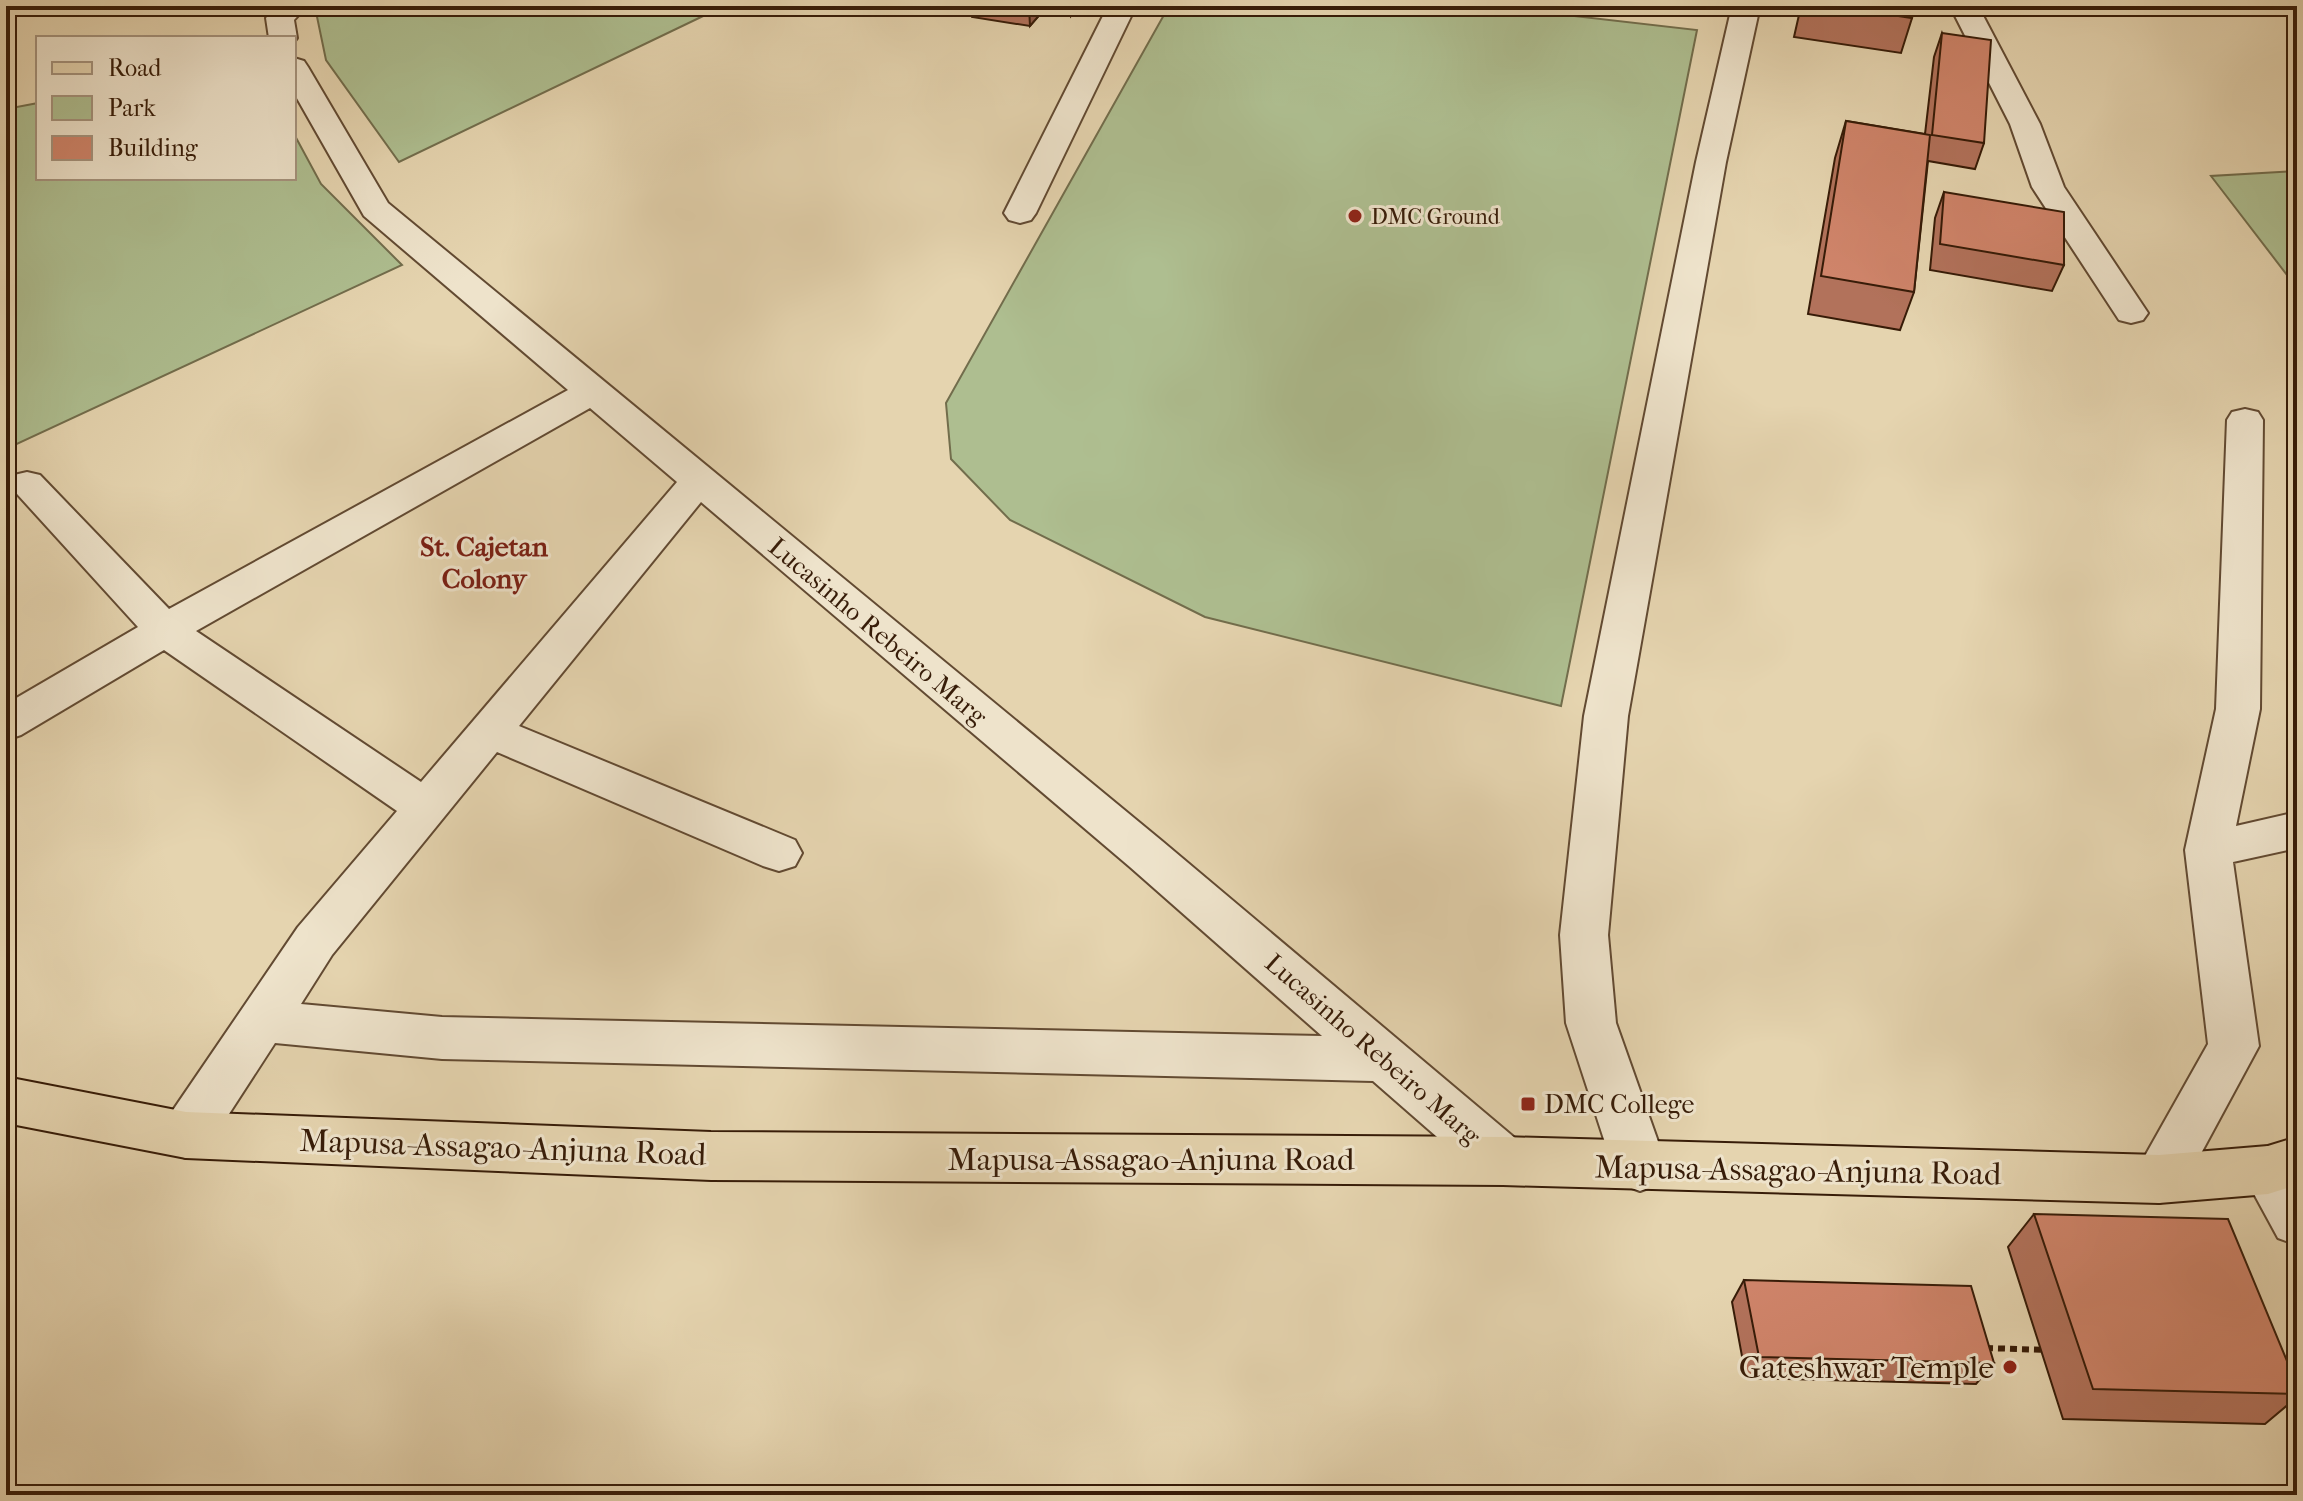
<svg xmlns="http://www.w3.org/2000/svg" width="2303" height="1501" viewBox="0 0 2303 1501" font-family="'IM FELL French Canon',serif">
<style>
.green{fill:#aebe90;stroke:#726d4c;stroke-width:2}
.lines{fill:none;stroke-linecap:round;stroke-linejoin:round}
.minor-casing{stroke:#624a32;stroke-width:4}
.major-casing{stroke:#371c08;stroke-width:4}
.path{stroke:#371c08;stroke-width:6;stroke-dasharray:7 5;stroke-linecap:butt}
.minor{fill:#eee3cb;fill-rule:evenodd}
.major{fill:#e5d4af;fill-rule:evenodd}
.wall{fill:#b2725b;stroke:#371c08;stroke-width:2}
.shaded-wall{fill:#915c4a;stroke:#371c08;stroke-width:2}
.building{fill:#cf846a;stroke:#371c08;stroke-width:2}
.poi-dot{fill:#8f2418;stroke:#eee3cb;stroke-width:3}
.labels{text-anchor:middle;stroke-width:6;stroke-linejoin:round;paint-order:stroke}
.far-poi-label{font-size:22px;fill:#371c08;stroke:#eee3cb;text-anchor:start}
.street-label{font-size:26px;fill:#371c08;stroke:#eee3cb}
.poi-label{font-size:26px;fill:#371c08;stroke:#eee3cb;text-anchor:start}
.neighbourhood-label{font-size:28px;font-weight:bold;fill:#7a1f14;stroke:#eee3cb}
.near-street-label{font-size:32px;fill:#371c08;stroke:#eee3cb}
.near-poi-label{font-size:32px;fill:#371c08;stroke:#eee3cb;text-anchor:end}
</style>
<rect width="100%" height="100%" fill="#e5d4af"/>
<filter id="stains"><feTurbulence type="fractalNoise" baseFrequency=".0025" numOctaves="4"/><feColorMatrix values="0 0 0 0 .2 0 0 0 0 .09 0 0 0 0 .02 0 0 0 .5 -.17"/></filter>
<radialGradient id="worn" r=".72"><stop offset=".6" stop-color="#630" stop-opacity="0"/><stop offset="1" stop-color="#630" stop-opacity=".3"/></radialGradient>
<!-- green -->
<path class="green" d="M324,6H724L399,162L326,60L316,12Z
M1169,6H1488L1697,30L1561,706L1205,617L1010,520L951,459L946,403Z
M38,103V178H294V134L321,184L402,265L6,449V109Z
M2297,171V288L2211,176Z"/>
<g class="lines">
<!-- minor casing -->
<g class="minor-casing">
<path id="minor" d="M277,6H307L294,20L297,38L294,42V38H269L266,18Z
M1108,6H1136L1036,213L1031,220L1020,223L1009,220L1004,213Z
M1732,6H1760L1726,162L1628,716L1608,935L1616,1023L1667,1167L1659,1184L1640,1191L1621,1184L1613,1167L1566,1023L1560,935L1584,716L1696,162Z
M1950,6H1978L2040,124L2064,187L2148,313L2143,320L2131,323L2119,320L2032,187L2010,124Z
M294,58L304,61L308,67L388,203L1162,841L1522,1144L1530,1161L1522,1178L1503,1185L1484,1178L1373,1081L442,1059L275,1043L205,1151L186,1158L167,1151L160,1135L167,1119L298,927L397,811L164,650L21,735L6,740V704L138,627L8,484L14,475L27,472L40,475L169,609L568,390L364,216L294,93ZM590,408L677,482L421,782L196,631ZM701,502L1130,867L1322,1036L442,1017L301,1004L332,955L497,752L763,866L779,871L795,866L802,853L795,840L519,726Z
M2245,409L2258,412L2263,420L2260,709L2236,826L2297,812V848L2233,862L2259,1046L2178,1196L2159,1203L2140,1196L2132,1179L2208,1044L2185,850L2216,709L2227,420L2232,412Z
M2268,1146L2287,1153L2297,1170V1245L2278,1238L2241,1170L2249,1153Z"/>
</g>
<!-- major casing -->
<g class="major-casing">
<path id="major" d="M6,1077L186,1112L711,1132L1503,1137L2159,1155L2268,1146L2297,1137V1185L2268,1194L2159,1203L1503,1185L711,1180L186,1158L6,1123Z"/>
</g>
<!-- path -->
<path class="path" d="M1986,1348L2048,1350"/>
<!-- minor -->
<use href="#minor" class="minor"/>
<!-- major -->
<use href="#major" class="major"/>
</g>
<!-- wall -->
<path class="wall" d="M971,6H1080L1071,16L1042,12L1030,26L972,17Z
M1801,6H1914L1912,18L1901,53L1794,37Z
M1942,33L1984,143L1975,169L1928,161L1914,292L1900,330L1808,314L1835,158L1846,121L1925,134L1934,57Z
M1944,192L2064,265L2052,291L1930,270L1935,218Z
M2034,1214L2297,1385V1397L2265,1424L2063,1419L2008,1247Z
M1744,1280L1994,1363L1976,1384L1746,1378L1732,1302Z"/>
<!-- shaded-wall -->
<path class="shaded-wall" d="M1029,6H1042V12L1030,26Z
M1071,6H1080L1071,16Z"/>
<!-- building -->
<path class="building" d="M1833,6H1914L1912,18Z
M1942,33L1991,40L1984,143L1932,135Z
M1846,121L1930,135L1914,292L1821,276Z
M1944,192L2064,212V265L1940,244Z
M2034,1214L2228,1219L2297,1385V1394L2093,1389Z
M1744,1280L1971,1286L1994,1363L1759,1357Z"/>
<!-- markers -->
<g class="poi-dot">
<circle cx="1355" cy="216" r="8"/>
<rect x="1520" y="1096" width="16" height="16" rx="4"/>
<circle cx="2010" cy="1367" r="8"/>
</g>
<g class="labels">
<!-- far-poi labels -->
<g class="far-poi-label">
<text x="1371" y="224">DMC Ground</text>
</g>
<!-- street labels -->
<g class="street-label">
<text transform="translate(878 631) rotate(40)" y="9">Lucasinho Rebeiro Marg</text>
<text transform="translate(1373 1049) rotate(41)" y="9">Lucasinho Rebeiro Marg</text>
</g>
<!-- poi labels -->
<g class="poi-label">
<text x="1544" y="1113">DMC College</text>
</g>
<!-- neighbourhood labels -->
<g class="neighbourhood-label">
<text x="484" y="556">St. Cajetan<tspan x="484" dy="32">Colony</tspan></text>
</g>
<!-- near-street labels -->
<g class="near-street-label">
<text transform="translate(503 1147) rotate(2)" y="11">Mapusa-Assagao-Anjuna Road</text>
<text x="1151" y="1170">Mapusa-Assagao-Anjuna Road</text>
<text transform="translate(1798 1170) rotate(1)" y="11">Mapusa-Assagao-Anjuna Road</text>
</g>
<!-- near-poi labels -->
<g class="near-poi-label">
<text x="1994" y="1378">Gateshwar Temple</text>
</g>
</g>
<!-- margin -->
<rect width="2303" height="1501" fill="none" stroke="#e5d4af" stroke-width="32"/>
<rect x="8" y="8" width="2287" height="1485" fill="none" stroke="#371c08" stroke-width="4"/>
<rect x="16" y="16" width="2271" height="1469" fill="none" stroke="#371c08" stroke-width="2"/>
<!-- legend -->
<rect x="36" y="36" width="260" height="144" fill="#eee3cb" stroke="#a5937d" stroke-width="2"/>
<rect x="52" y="62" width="40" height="12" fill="#e5d4af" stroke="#a5937d" stroke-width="2"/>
<text x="108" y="76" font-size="24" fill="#371c08">Road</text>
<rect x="52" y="96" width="40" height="24" fill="#aebe90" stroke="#a5937d" stroke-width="2"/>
<text x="108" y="116" font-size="24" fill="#371c08">Park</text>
<rect x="52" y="136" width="40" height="24" fill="#cf846a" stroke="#a5937d" stroke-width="2"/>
<text x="108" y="156" font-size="24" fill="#371c08">Building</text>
<rect width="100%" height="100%" filter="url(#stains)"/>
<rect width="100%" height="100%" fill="url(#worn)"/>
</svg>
